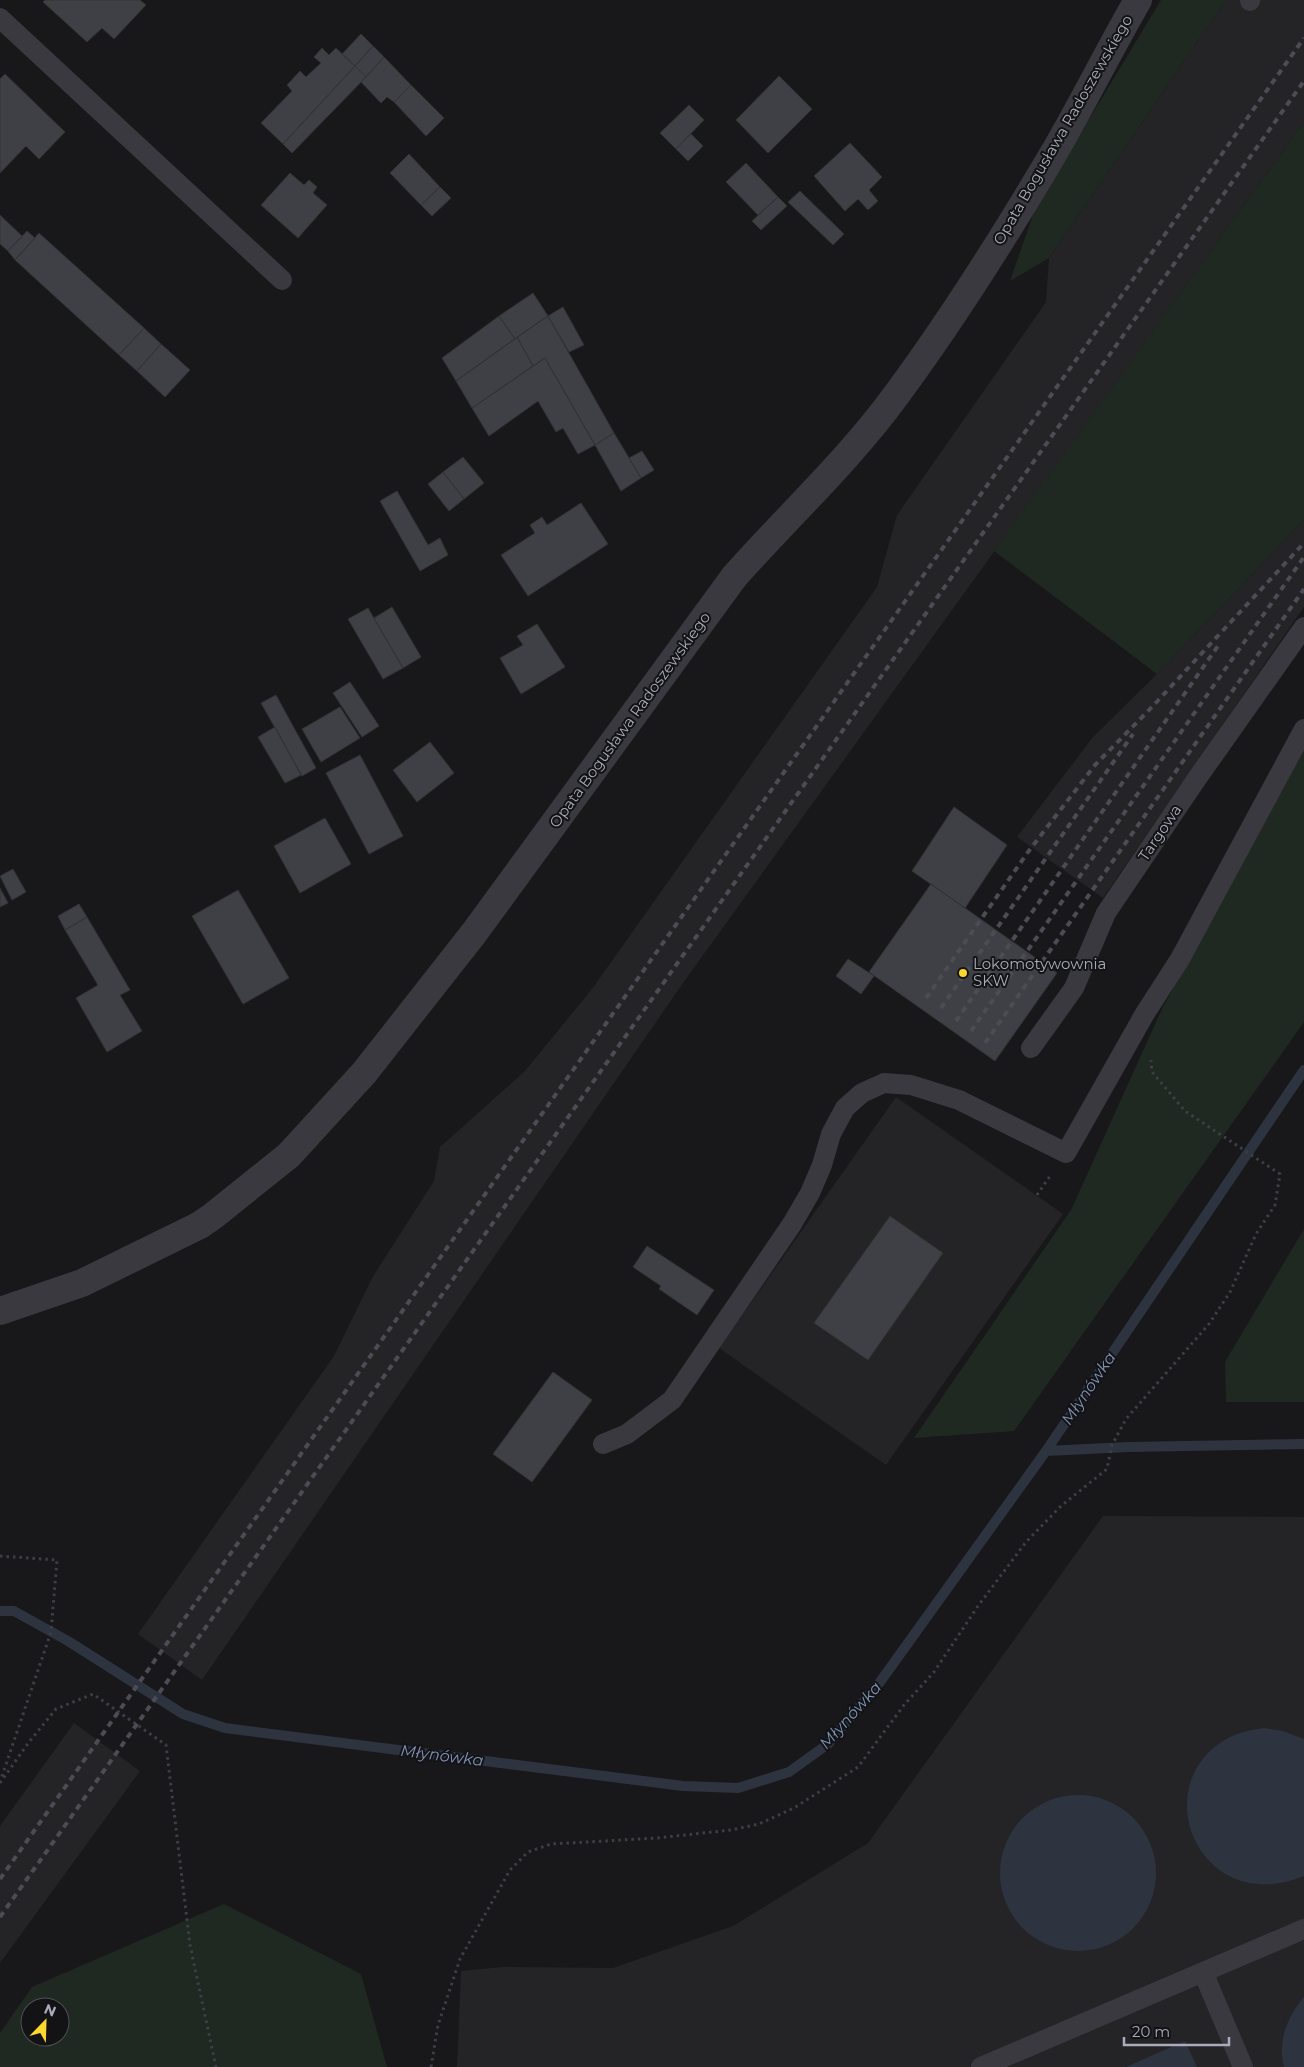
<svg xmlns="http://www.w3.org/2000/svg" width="1304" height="2067" viewBox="0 0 1304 2067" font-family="Montserrat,sans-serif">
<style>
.built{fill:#242427}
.green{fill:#1f2922;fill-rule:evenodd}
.water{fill:#2d343f}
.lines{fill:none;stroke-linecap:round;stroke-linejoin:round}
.stream{stroke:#2d343f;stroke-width:10}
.building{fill:#3f4045;stroke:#323236}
.path{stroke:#3e3f46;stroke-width:3;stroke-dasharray:2.5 4;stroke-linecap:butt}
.service{stroke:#39393f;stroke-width:20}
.minor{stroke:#39393f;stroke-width:28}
.rail{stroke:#4b4c54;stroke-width:4;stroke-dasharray:6 5;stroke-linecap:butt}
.poi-dot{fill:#fbd72f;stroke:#131315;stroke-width:2}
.labels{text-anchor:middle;stroke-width:4;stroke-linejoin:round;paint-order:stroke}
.street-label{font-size:15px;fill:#a9acbb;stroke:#131315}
.poi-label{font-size:15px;fill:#a9acbb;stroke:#131315;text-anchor:start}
.water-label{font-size:16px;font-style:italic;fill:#7f94b7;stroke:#131315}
</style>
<rect width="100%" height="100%" fill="#18181a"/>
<!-- built -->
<path class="built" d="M1226,0H1304V122L683,983L202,1680L138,1634L334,1356L372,1278L434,1181L440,1147L525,1071L592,989L877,587L897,515L1046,302L1049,258Z
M1304,520V607L1103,898L1017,837L1093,737L1157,674Z
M896,1097L1063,1214L886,1465L719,1348Z
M1103,1516L1304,1517V2067H457L461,1971L502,1967L613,1968L733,1926L868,1843Z
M74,1723L140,1771L0,1963V1826Z"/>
<!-- green -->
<path class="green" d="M1161,0H1226L1049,258L1010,281L1035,209Z
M1304,122V520L1157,674L994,551Z
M1304,748V1022L1014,1431L914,1438L1071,1210L1162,1009Z
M1304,1229V1402H1226L1225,1362Z
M224,1904L361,1974L387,2067H0V2033L32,1987ZM30,2007H60V2037H30Z"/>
<!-- water -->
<path class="water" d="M1264,1728L1283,1731L1304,1739V1876C1199,1919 1144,1784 1228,1738C1239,1732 1252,1730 1264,1728Z
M1000 1873a78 78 0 1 1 156 0a78 78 0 1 1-156 0Z
M1304,1997V2067H1284C1277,2042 1288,2015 1304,1997Z
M1185,2041L1197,2067H1126Z"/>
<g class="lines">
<!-- stream -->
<path class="stream" d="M1046,1451L1128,1447L1304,1444
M0,1611H14L68,1641L183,1714L225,1728L683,1786L738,1788L789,1772L828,1744L880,1682L1046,1451L1304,1070"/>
</g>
<!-- building -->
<path class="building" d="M45,0H140L146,5L114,39L102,28L87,42L43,2Z
M361,34L373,46L355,66L342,54Z
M373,46L384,57L366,77L355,66Z
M322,48L329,55L336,48L355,66L283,144L261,123L292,91L287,85L300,71L306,77L321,63L314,57Z
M384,57L411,85L394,102L387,97L381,103L361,82Z
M355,66L366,77L292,153L283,144Z
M5,74L65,132L39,159L26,146L0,173V79Z
M779,76L812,109L768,153L736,120Z
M411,85L444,118L426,136L394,102Z
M689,105L704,120L676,149L660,133Z
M691,134L703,146L688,161L676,149Z
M850,143L882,177L869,190L878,201L868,210L858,199L845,211L814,176Z
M409,154L440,187L421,205L390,173Z
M746,163L778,197L758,215L726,182Z
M290,173L304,185L309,180L317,187L313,193L327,205L298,238L261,205Z
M440,187L451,198L432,216L421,205Z
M800,191L844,234L833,245L788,202Z
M778,197L787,206L761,230L752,221Z
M0,215L22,236L8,251L0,244Z
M27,231L35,238L15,260L8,251Z
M39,233L144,328L119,355L15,260Z
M533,293L548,316L515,339L499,316Z
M563,307L584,345L569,352L548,316Z
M499,316L515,339L456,381L442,358Z
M548,316L614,433L595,445L545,358L533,366L517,337Z
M144,328L161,344L137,371L119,355Z
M517,337L533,366L472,408L456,381Z
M161,344L190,370L165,397L137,371Z
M545,358L595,445L578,454L563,428L556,432L538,401L489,436L472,408Z
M614,433L641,478L621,491L595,445Z
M642,451L654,470L641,478L629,458Z
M463,457L484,483L464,499L443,472Z
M443,472L464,499L449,511L428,484Z
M397,491L428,545L440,538L448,555L420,571L380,501Z
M581,503L608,544L528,596L501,555L535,533L530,525L542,517L547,525Z
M392,607L421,657L403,668L374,618Z
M368,608L403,668L383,679L348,619Z
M537,624L565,667L521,694L500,658L523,645L517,636Z
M350,682L379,726L362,737L333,693Z
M276,695L316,768L302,776L261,703Z
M340,707L360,738L321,762L302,729Z
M275,727L301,775L285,783L258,737Z
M430,742L454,773L417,802L393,770Z
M360,755L403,836L369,854L326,773Z
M954,807L1007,845L965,908L912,871Z
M325,818L351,864L300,893L274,846Z
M13,869L26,892L12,900L0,876Z
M931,884L1057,973L995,1061L869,972Z
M0,888L8,903L0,907Z
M238,890L289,978L243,1004L192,916Z
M79,904L87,917L65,930L58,916Z
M87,917L130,990L120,995L142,1031L107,1052L76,998L98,985L65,930Z
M848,959L874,976L861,994L836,976Z
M890,1216L943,1253L868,1360L814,1323Z
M647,1246L714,1290L697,1315L659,1289L661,1286L633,1267Z
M553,1372L592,1400L532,1482L493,1454Z"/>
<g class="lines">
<!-- path -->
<path class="path" d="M1037,1195L1050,1176
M0,1556L57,1560L51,1632L1,1779
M0,1783L29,1742L56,1709L93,1694L166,1745L190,1945L216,2067
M431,2067L438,2025L460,1959L510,1870L528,1852L551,1844L657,1838L731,1830L759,1824L794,1808L858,1767L904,1705L934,1672L978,1606L1026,1542L1061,1506L1107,1469L1112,1445L1126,1419L1209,1324L1230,1292L1256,1234L1275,1205L1280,1174L1185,1111L1152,1072L1151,1060"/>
<!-- service -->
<path class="service" d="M1250,1V0
M0,18L282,280
M1031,1048L1074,988L1106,913L1198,777L1304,627
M603,1444L627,1434L672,1400L792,1224L810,1193L822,1165L831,1134L845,1108L862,1093L884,1083L911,1085L959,1100L1066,1153L1144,1015L1180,959L1304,729
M1203,1972L1243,2067
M981,2067L1304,1929"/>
<!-- minor -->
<path class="minor" d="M0,1311L82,1283L200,1225L213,1216L289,1155L364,1073L474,933L734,577C788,516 849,460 897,394C953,318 1004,237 1052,156C1082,105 1108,52 1138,0"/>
<!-- rail -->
<path class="rail" d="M926,998L1028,852L1095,765L1152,707L1304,543
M941,1008L1133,734
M956,1021L1220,643
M971,1031L1304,557
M985,1043L1304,589
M0,1879L1304,38
M0,1917L1304,81"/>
</g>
<!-- markers -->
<circle class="poi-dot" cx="963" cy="973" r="5"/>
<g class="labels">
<!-- street labels -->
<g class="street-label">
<text transform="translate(1063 130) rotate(-60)" y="5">Opata Bogusława Radoszewskiego</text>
<text transform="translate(630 720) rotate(-54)" y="5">Opata Bogusława Radoszewskiego</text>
<text transform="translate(1160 833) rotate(-56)" y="5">Targowa</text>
</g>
<!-- poi labels -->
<g class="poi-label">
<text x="973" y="969">Lokomotywownia<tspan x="973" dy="17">SKW</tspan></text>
</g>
<!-- water labels -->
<g class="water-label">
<text transform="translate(1088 1388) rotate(-56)" y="6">Młynówka</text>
<text transform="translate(850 1715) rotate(-48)" y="6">Młynówka</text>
<text transform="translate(442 1755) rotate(7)" y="6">Młynówka</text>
</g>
</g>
<!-- north arrow -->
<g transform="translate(45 2022) rotate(23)"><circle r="24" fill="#131315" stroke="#4f5057"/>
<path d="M0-4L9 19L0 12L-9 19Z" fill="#fbd72f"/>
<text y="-8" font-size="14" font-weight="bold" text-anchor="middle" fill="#a9acbb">N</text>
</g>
<!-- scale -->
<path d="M1124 2037v8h105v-8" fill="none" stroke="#a9acbb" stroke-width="2.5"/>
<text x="1132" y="2037" font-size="15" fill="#a9acbb" stroke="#131315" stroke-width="4" paint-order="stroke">20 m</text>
</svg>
